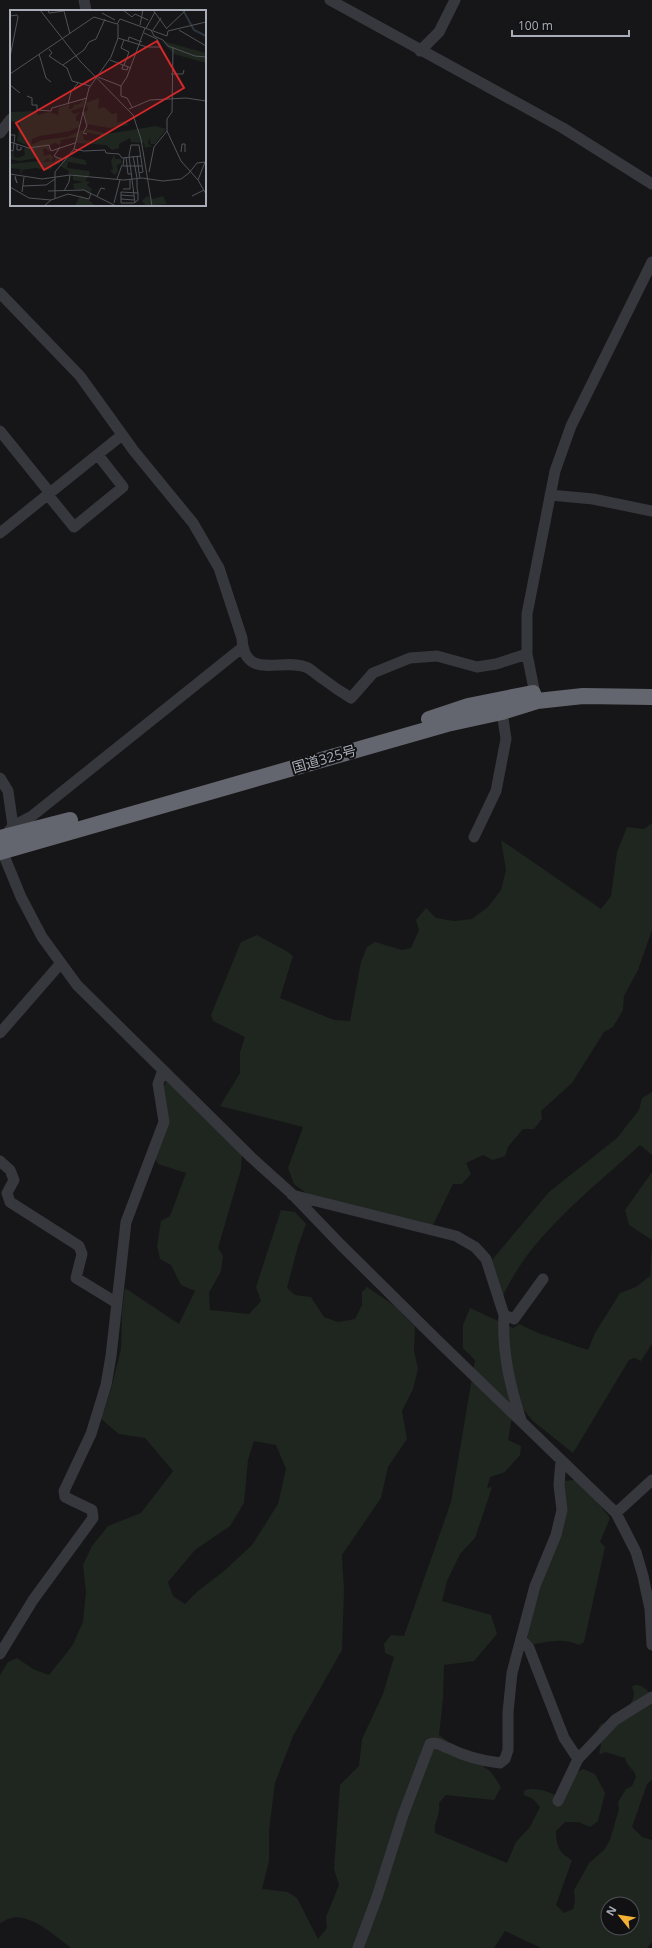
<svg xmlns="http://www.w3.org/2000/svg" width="652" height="1948" viewBox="0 0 652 1948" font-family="'Open Sans','Noto Sans JP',sans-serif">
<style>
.green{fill:#1e261f;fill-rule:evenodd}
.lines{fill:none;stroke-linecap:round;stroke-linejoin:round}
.minor{stroke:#37383d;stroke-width:11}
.highway{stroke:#63666e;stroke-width:16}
.labels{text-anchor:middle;stroke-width:4;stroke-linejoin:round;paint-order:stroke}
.street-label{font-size:14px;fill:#a8adb8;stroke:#111113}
.inset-river{fill:none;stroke:#2c353c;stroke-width:2}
.inset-road{fill:none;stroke:#505258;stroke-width:1}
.view{fill:#d62828;fill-opacity:0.15;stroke:#d62828;stroke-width:2}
.inset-edge{fill:none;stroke:#a8adb8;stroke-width:2}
</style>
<rect width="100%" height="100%" fill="#161618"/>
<!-- green -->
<path class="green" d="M652,823V930L638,970L624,996L623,1010L613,1027L604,1032L572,1083L541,1111L542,1119L534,1129H523L508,1147L505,1156L493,1160L483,1155L466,1163L471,1174L462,1184H453L433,1225L309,1195L294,1184L288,1168L303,1127L220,1106L240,1073V1052L245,1037L213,1021L211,1015L241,942L257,935C268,942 284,948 293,956L280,998L334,1020L350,1021L361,962L367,947L375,942L402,950L411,948L419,930L416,920L426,908L436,918L454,921L472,919L488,907L501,890L506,870L501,840L601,909L611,896L617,852L627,827L644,829Z
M167,1080L242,1155L241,1169L218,1248L223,1256L221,1271L209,1293L210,1310L249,1314L261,1301L256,1287L281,1210L295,1212L306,1224L298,1246L287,1288L295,1295L311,1297L324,1317L338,1322L355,1319L362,1305V1292L367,1287L395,1306L415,1327L414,1351L418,1369L413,1389L402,1411L407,1439L388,1467L381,1498L342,1555L344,1590L342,1650L293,1736L275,1783L269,1830V1861L262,1889L288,1892L297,1898L318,1939L327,1928L326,1917L339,1885L334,1869L340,1785L359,1766L362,1739L383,1694L394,1657L385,1653L384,1644L391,1635L404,1636L451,1502L475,1360L463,1348V1325L470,1308L513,1328L519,1324L538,1333L588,1350L595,1333L620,1293L636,1287L650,1276L652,1241V1344L641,1361L634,1358L629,1360L573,1453L533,1421L523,1409L512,1418L508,1440L521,1446L520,1455L505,1472L490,1477L487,1488L492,1487L475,1538L460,1554L447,1581L442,1601L491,1615L497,1634L474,1661L444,1665L443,1699L439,1735L491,1772L501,1787L494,1800L446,1795L439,1803C441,1816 433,1822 435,1833L507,1863L516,1842L530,1827L540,1807L533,1799L524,1795V1791C532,1786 550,1791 558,1797L573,1774L583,1769L595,1774L605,1793L598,1821L590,1827L578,1822H565L556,1831C556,1845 559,1853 572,1860L556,1905L564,1913L573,1909L575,1902L574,1890L589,1863L604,1850L610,1840L619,1809L618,1802L626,1789L632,1786L636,1777C635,1770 627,1767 625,1758L605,1752L601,1754L599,1753L601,1745L597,1732L600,1725L626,1711L633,1699L634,1693L632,1687L634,1685C644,1685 646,1689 652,1696V1780L647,1784L632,1827L642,1837L652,1840V1942L647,1948H541L505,1931L494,1948H71C57,1937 30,1913 11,1918C7,1919 3,1922 0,1923V1675L8,1662L17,1658L33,1669L49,1675L72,1646L83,1622L86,1592L83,1565L92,1546L108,1526L141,1513L173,1471L145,1438L119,1434L101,1419L111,1389L121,1349L122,1311L125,1288L179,1324L195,1291L181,1285L171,1265L160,1259L157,1246L161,1221L170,1216L186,1173L158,1164L155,1158L163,1088ZM254,1441L276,1445L286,1469L278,1504L252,1545L224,1571L198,1591L185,1604L173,1596L168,1582L195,1550L230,1526L244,1503L248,1460ZM608,1904H632V1928H608Z
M652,1092V1155L640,1145C592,1189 529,1237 503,1296L491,1261L549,1192L617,1138L639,1110L642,1098Z
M652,1172V1240L629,1225L625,1210Z
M575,1480L595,1499L610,1518L600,1542L605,1547L584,1642L579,1645C562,1637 547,1642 529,1645L527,1633L546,1568L564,1481Z"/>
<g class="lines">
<!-- minor -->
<path class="minor" d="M84,0L86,11
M330,0L563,128L652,184
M420,51L439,32L455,0
M0,133L11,119
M0,293L80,376L134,451L193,523L219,568L242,638C244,683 284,656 308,668C313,671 318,676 323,679C332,686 341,692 351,698L373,673L410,658L437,656L477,667L496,664L527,654
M0,431L50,493
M48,495L74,527L123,487L98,455
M550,495L593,499L652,511
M0,533L122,435
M536,699L527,654V614L555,471L571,426L652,262
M0,778L8,791L13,826L9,831
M13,826L32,816L243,647
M474,837L496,791L506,739L502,712
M0,846L21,897L42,937L77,985L252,1158L292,1194L341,1245L436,1339L616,1513L636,1552L643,1576L650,1609L652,1645
M0,1033L61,963
M0,1161L10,1170L14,1180L7,1193L10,1202L79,1246L82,1254L76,1278L117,1303
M292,1195L456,1236L475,1247L486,1259L504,1315L514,1319L543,1279
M504,1315C502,1352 510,1386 521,1420
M616,1513L652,1480
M521,1639L529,1648L564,1738L578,1759L615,1720L652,1697
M0,1654L33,1600L93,1518L92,1510L65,1497L64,1491L91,1434L106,1385L111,1356L126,1222L164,1122L158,1084L163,1070
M558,1801L578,1759
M358,1948L377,1897L403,1815L430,1744C436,1741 442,1746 448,1748C464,1756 482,1761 500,1763L505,1759L508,1750V1712L512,1673L535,1586L556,1535L562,1510L559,1485L561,1460"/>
<!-- highway -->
<path class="highway" d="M429,719L468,706L533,693
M0,838L70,820
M0,852L447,724L502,712L537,701L583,696L652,697"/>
</g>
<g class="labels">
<!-- street labels -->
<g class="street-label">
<text transform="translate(324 759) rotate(-16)" y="5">国道325号</text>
</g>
</g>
<!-- overview -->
<g transform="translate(10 10)">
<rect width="196" height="196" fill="#161618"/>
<path d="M152,31L196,43V53L164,44ZM75,88L73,97L61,101L64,104L71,102L66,106V111H69V117L60,121L30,126L22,129L21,135L32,130L57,127L72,120L74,130L82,131L91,125L74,122L77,119L97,124L146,116L156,119L145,134H141L139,128L138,134L142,136L135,138L134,133L121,132L120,128L109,134V138L102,140L96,135L66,133V127L51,130L50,135L45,133L40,135L39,142L36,138L33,139L34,146L40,144L44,148L40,151L38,148L33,152L45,151V148L52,147L49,154L42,153V158L38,160L25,158L12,160L11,166L10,159L0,158V154L29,151L28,148L9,151L0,149L3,140L4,147L8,148L15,145L14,138H20L19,136L7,131L10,113L1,111V102L26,101L28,105L39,102L48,105L49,98L59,94V99H62L64,95L70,94ZM89,88L88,99L94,97L102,104L107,103V113L114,111L119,115L99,118L77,114L74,102L78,100L76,93ZM104,144L105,149H111L112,153L107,155L108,161L105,165L100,161L103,159L101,152ZM58,146L75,150L77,155L58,152L57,158L79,161L80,164L75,171L80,172L77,175L82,179L79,185L74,180L64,179L63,174L73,172L63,170V164H58L59,161L50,156ZM70,186L78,189L85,196H65ZM137,186L143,189L153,186L157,194L136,196L132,191Z" fill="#1e261f"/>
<path class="inset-river" d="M173,0L184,20L196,26"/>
<path class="inset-road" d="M30,0L70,51L123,105L131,129L142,196M38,0L39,3L54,1L60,24M113,0L122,7L125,4L138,10M143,0L157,19M92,3L105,10M0,6L7,5L8,7L0,47M130,15L133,0M136,18L145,2M157,18L175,1M141,20L144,26L153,30L158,36L185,46L196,47M143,20L151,8M169,20L196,36M108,28L137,37H151L147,29L134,23M118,31L119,27L132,32M163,37L162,102L157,109V121L171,151L188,170M39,39L42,43L39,46L57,58L62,71L80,76M29,44L36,68L41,72M100,50L121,58M53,55L74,40L79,32L86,29L95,9M113,55L112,59L117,60L118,57M114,55L119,42L111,38L114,30M0,64L84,7L107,14L110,9L157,26L158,21L196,12M161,64H173L174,60M88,67L111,76M0,75L10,83M111,76L117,67L135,18M111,76V86L117,88L122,97M17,86L22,88V95H27V100L41,101L42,98L77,88M58,94L61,82L68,73M119,99L140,90L176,88L196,91M73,102L77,116L73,123L77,124M0,125H5L3,141L0,140M0,132L19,138L39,135L41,141L65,133M7,134V140H11V137M50,137L44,146L53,150M64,139L74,141L95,140L96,143L109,144L112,148L131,146M171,142L172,134H175V142M123,146L127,168V178L128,183V190L124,193H111V182L128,183M127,146L129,163M116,147L118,164H122M114,148L113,156H132M139,162L144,137L157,121M0,164L32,169L60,165L114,170L132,168L153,171L171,169L179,163L187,153L195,152L188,170L196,184M5,168L7,173L5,166M107,169L112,155M13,176L36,175L45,169M0,177L19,188L41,190M113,179H120V170M38,181L74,180L106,196M54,181L59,172L60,165M12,182L14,167M111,185L124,186M87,186L91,178L95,179M182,186L194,180M45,188V162L64,139L79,78L101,47L108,28V14M111,189L124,190M104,193L110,170M125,193L119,146L121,135H129L133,162L129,163L130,168M34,196L41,190L58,184L79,189L81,183"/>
<path class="view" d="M147,31L174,78L34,160L6,113Z"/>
<rect width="196" height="196" class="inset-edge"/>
</g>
<!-- north arrow -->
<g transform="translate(620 1916) rotate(300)"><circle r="19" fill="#111113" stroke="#4d4f55"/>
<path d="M0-3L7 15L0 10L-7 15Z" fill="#f2b134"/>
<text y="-6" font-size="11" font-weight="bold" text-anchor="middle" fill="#a8adb8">N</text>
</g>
<!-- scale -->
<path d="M512 30v6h117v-6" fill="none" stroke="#a8adb8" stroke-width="2"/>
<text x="518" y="30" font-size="12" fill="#a8adb8" stroke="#111113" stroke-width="3" paint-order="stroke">100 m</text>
</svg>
